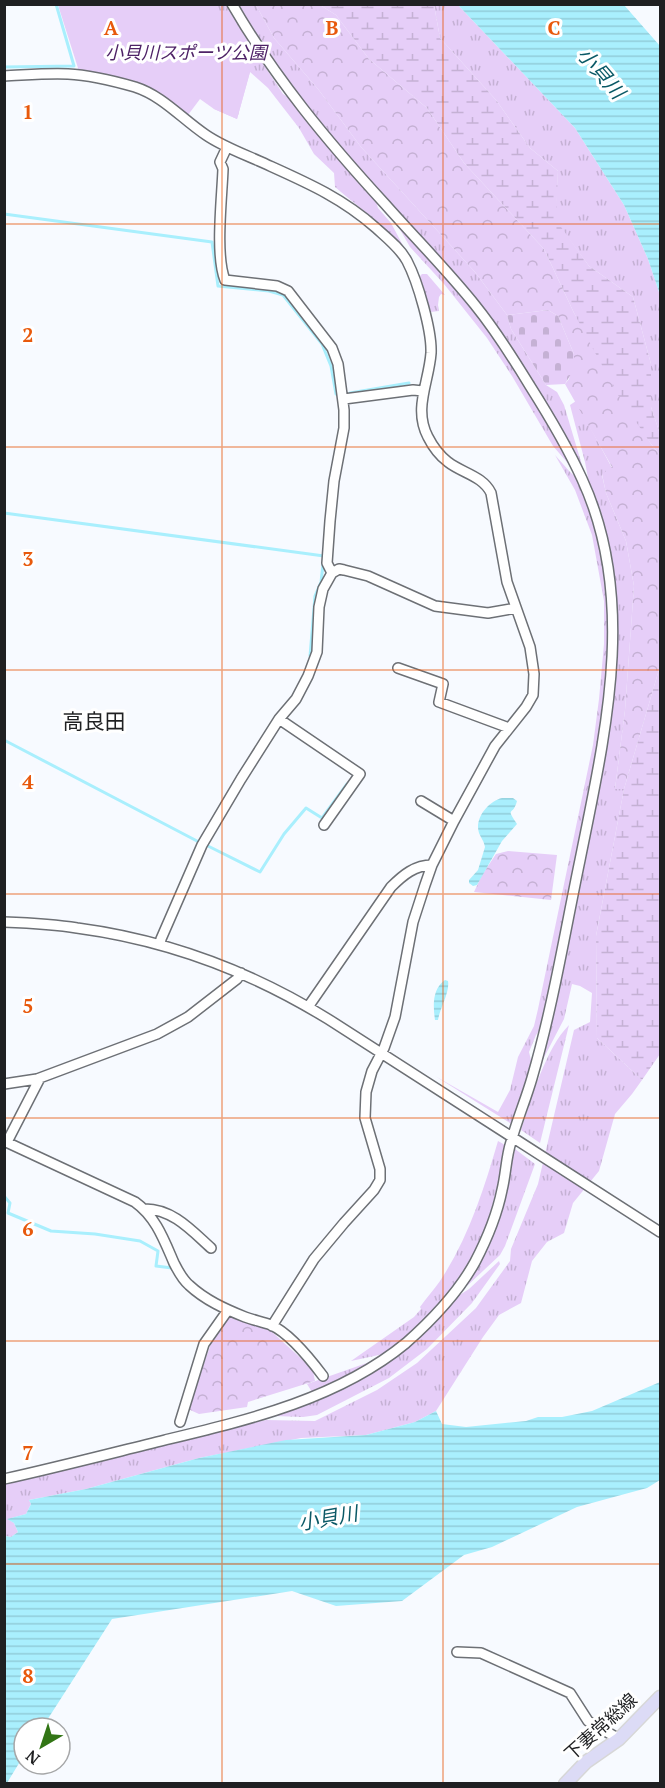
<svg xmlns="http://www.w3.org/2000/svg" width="665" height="1788" viewBox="0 0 665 1788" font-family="'PT Serif','Noto Sans JP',serif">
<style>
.grass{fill:url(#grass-tufts)}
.forest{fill:url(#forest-crowns)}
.wetland{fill:url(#wetland-marsh)}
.cemetery{fill:url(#cemetery-stones)}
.green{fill:#e6cef8}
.water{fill:url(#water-rules)}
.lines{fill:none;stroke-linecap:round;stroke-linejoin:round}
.stream{stroke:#a9effd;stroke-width:3}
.minor-casing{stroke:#6d7075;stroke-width:12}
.major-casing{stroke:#d7d7d7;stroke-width:15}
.minor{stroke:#fff;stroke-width:9}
.major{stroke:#dcdbf6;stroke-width:12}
.grid{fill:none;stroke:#e8590c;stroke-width:1.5;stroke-opacity:0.55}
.labels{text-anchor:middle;stroke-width:6;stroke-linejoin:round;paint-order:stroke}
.park-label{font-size:18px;font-style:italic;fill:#4e2267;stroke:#fff}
.street-label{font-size:18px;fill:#1f2022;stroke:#fff}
.water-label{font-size:20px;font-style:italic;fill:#0a5966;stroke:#fff}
.quarter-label{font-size:21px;fill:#1f2022;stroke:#fff}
.grid-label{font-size:20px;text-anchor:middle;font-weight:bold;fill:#e8590c;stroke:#fff;stroke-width:6;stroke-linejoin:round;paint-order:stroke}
</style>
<defs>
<pattern id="grass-tufts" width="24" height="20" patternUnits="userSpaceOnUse" patternTransform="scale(1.5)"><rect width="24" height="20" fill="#e6cef8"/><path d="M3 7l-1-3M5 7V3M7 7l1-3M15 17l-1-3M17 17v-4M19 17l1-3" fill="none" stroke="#c5b1d4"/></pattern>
<pattern id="forest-crowns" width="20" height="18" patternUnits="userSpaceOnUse" patternTransform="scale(1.5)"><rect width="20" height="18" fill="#e6cef8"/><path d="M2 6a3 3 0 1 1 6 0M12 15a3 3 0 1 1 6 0" fill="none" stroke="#c5b1d4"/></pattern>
<pattern id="wetland-marsh" width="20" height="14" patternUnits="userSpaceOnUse" patternTransform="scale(1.5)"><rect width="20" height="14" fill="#e6cef8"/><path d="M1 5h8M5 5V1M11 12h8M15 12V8" fill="none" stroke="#c5b1d4"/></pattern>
<pattern id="cemetery-stones" width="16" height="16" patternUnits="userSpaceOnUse" patternTransform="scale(1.5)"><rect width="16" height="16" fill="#e6cef8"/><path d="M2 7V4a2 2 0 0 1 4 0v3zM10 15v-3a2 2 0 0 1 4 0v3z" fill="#c5b1d4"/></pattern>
<pattern id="water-rules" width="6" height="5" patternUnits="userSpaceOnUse" patternTransform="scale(1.5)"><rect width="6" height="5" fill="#a9effd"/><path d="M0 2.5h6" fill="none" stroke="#91cdd9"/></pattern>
</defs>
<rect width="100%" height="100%" fill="#f7faff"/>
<!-- grass -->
<path class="grass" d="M174,5H226L248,41L283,94L292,100L375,198L378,208L391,223L408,255C389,229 361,209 335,187L334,173L314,154L299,128L268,88L250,72L237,119L214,109Z
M237,5H256L274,38L318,89L361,147L475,272L507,315L511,329L546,385L557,392L564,405L582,465L581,467L470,292L331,138L291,87Z
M434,5H458L575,128L624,205L648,259L660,295V434L651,407V364L633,297L589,266L555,220L558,171L530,148L496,100L440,38Z
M398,226L401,227L458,290L490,330L557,435L572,468L553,446L512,376L487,338L444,284L410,247Z
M422,274H427L445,295L441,294L439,297L438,305L439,311L431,312L421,281L420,276Z
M576,401L612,468L602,475L606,493L626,541L634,586L625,710L615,789H624L596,936L597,1038L642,1080L632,1094L615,1114L599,1171L573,1203L564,1233L547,1242L532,1261L521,1303L499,1315L483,1337L436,1411L415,1422L366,1435L301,1438L199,1458L86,1489L29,1500L31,1504L26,1514L8,1519L14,1523L18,1532L11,1537L5,1536L4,1481L266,1420L315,1421L377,1390L417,1363L476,1308L510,1261L511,1249L538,1184L574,1030L590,1022L592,993L580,986L572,984L564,1019L538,1069L549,1022L616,647V594L613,571L607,541L589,483L585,462L570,405Z
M555,455L570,472L580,481L599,536L611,605L605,701L588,804L549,990L541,1028L536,1035L529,1052L532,1064L513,1125L435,1076L498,1112L510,1090L518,1057L534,1026L538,1009L593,745L599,699L604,644V601L592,535L575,490Z
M569,1025L540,1143L521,1130C531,1099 546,1048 569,1025Z
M498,1141L505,1145L501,1171L488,1222L476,1250L460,1279L424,1324L388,1353L351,1361L414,1317L421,1309L420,1307C426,1298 434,1290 440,1281C468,1239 484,1189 498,1141Z
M515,1149L535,1164L505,1246L500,1255L467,1286L463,1284L506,1188Z
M499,1261L500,1264L472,1303L427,1349L389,1378L317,1415L303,1417L275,1416L274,1414L372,1371L452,1300L469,1289Z
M378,1359L329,1386L312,1392L307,1384Z"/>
<!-- forest -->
<path class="forest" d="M256,5H320L336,15L369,59L427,108L464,163L544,249L574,313L651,444L660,455V666L624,789H615L625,710L634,586L626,541L606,493L602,474L612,467L565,384L569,379L574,354L558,316L548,310L507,315L475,272L361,147L318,89L274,38Z
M508,851L557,855L551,900L474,892L482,875L496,854Z
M228,1314L271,1331L305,1362L313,1371L315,1381L248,1402L247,1407L199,1414L188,1409L214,1335Z"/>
<!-- wetland -->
<path class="wetland" d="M320,5H434L440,38L496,100L530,148L558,171L556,220L589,266L633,297L651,364V407L660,434V455L651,444L616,392L574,313L544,249L464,163L427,108L369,59L336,15Z
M660,666V1054L642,1080L597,1038L596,936L624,789Z"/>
<!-- cemetery -->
<path class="cemetery" d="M548,310L558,316L574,354V369L565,384L546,385L511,329L507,315Z"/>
<!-- green -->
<path class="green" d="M58,5H215L250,72L237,119L214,109L200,99L188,115L148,86L77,70L78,68Z"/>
<!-- water -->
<path class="water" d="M458,5H624L660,46V295L648,259L624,205L575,128Z
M502,798H513L517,801C513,817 505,806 517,824L502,841L477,885L473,886L469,883V880L478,870L485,847C484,841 481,838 479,833C474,818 489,801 502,798Z
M445,980L448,981C450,992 440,1008 438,1020H435C433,1006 432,989 445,980Z
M660,1382V1480L647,1488L577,1507L492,1547L464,1555L402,1601L336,1606L292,1591L112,1619L42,1728H24V1755L7,1783H5V1536L11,1537L18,1532L14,1523L7,1519L26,1514L31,1504L29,1500L86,1489L199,1458L286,1440L366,1435L415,1422L436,1411L442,1424L466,1427L526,1421L538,1417H562L592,1411Z"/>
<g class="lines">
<!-- stream -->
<path class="stream" d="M4,67L74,66L56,4
M4,214L212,242L218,286L269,291L283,295L322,344L331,366L336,394
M350,393L409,383
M4,513L324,556L321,582L315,596L310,656
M4,740L197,841
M208,846L260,872L284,834L306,808L322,818L347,784
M4,1196L10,1203L8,1213L51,1231L95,1234L140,1241L158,1251L156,1266L172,1268"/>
<!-- minor casing -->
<g class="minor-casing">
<path id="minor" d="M4,76C26,75 47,73 68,74C90,75 114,81 135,87C163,96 182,119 206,135C222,146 241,153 259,161C303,181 340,196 376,228C387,238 400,248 407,261C418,282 432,331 431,353C429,382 413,409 428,437C433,447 440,456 448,462C462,473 483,476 491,493L507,582L530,647L534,674L533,695L526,707L495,746L454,821L432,865L425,885L413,922L395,1017L384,1048L372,1071L366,1092L365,1118L380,1169V1180L374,1190L344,1223L314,1259L272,1326
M227,147L220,162L223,169C222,198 215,255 225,280L277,286L288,291L332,348L338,364L344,410V428L334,481L330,521L327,563L332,573
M344,399L413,390L423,391
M398,668L443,684L439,702L509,728
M279,719L360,774L324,825
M421,801L454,821
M4,922C29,923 53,924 77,928C167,940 252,972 328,1019L660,1232
M160,945L161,939L202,845L241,779L279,719L296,699L308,676L317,652L319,607L323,589L332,573L339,569L344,570L368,576L435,606L488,613L516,608
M308,1007L391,887C403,875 415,865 432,865
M4,1084L37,1079L157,1034L188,1017L237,979L241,973
M4,1141L135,1202C156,1217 164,1240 174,1263C178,1271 182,1279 189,1285C205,1300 225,1309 245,1317C253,1320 263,1322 271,1325C289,1333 311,1360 323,1376
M7,1142L40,1078
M145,1209C173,1209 192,1231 211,1248
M180,1422L204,1344L228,1310
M4,1479C58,1467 112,1453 165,1440C248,1420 338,1399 406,1343C432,1320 458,1293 475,1262C487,1239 497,1215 502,1190C506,1174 506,1157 511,1142C517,1120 526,1099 532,1078C553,1006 565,932 580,860C605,735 638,600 582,479C567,446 549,416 530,386C513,358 496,331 475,305C447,270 415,238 385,204C328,142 274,77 232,4
M457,1652L481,1653L570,1693L588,1721L619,1739"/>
</g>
<!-- major casing -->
<g class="major-casing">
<path id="major" d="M565,1784L586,1762L619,1739L660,1697"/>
</g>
<!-- minor -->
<use href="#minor" class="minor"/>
<!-- major -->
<use href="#major" class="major"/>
</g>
<!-- grid -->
<path class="grid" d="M222,4V1784M443,4V1784M4,224H660M4,447H660M4,670H660M4,894H660M4,1118H660M4,1341H660M4,1564H660"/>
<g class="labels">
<!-- park labels -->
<g class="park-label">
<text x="186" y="59">小貝川スポーツ公園</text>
</g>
<!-- street labels -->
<g class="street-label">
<text transform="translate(601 1727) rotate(-42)" y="6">下妻常総線</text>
</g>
<!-- water labels -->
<g class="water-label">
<text transform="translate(601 73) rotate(49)" y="7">小貝川</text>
<text transform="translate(328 1518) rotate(-10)" y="7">小貝川</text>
</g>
<!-- quarter labels -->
<g class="quarter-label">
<text x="94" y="729">高良田</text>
</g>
</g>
<g class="grid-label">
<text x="111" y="35">A</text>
<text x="332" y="35">B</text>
<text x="554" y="35">C</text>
<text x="28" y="119">1</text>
<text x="28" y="342">2</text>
<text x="28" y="566">3</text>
<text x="28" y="789">4</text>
<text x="28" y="1013">5</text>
<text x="28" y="1236">6</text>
<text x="28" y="1460">7</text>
<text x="28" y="1683">8</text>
</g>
<!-- border -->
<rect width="665" height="1788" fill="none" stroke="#1f2022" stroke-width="12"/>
<!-- north arrow -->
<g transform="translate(42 1746) rotate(219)"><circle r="28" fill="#ffffff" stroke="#a5a6a7" stroke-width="1.5"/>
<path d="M0-4.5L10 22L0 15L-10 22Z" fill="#327515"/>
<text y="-9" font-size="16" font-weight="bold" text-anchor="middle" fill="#1f2022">N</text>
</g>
</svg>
